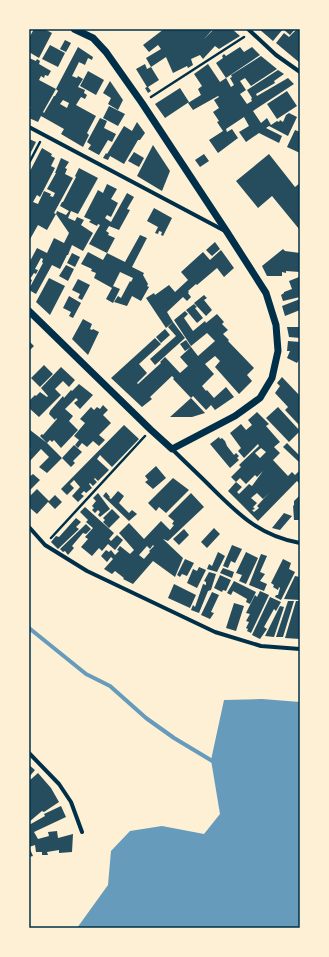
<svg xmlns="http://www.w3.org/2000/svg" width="329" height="957" viewBox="0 0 329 957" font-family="'Open Sans',sans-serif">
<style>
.water{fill:#669bbc}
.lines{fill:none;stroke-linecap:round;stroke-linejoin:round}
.stream{stroke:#669bbc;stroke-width:4}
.building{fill:#264d5e;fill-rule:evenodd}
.path{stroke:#003049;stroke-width:2.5}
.minor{stroke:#003049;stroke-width:4}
.tertiary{stroke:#003049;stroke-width:7}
.neatline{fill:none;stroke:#003049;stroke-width:1.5}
</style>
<rect width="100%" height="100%" fill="#fdf0d5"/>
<!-- water -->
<path class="water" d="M262,699L300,702V928H77L108,885L111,851L130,831L162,826L204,834L220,814L211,760L224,700Z"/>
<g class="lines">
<!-- stream -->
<path class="stream" d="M29,628L86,674L110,686L146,718L174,738L214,762"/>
</g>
<!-- building -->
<path class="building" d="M34,29H44L52,33L39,58L29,52V38Z
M164,29H213L204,39L214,29H232L240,36L219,49L215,46L203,59L200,55L191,59L193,65L188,68L187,66L173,73L166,57L151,67L146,58L161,49L158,45L149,52L143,45Z
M259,29H283L273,41Z
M283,29H295L290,35Z
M297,29H300V63L276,43L284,33L289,37Z
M65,40L71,43L66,52L60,49Z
M50,45L65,53L58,67L42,59Z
M78,47L93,57L92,60L88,58L85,65L79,62L72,76L77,78L78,76L83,79L78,87L85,90L84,93L87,95L85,99L81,97L76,105L96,116L87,133L89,135L83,147L61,134L64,129L41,116L38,122L29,118V110L31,107H29V58L36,61L37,59L40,61L39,64L51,71L48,76L45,75L44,78L41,76L39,80L56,89L43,112L44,113L54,96H55L58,91L56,89L58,85ZM63,100L69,103L67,108L60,104Z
M240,47L244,52L252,47L260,55L226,78L216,63L223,58L222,56L224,54L226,56Z
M261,56L277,69L251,86L245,78L240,81L246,90L240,94L247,104L252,101L251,99L252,98L247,90L278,70L284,74L274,81L275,83L256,94L257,96L288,78L294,84L253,111L261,123L267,118L271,125L277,121L279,122L280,120L283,122L286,115L289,113L297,117L288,136L269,126L266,128L282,136L279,143L259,133L246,142L239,132L249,126L244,117L226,129L227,132L232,129L238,138L218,153L209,140L223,131L217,122L219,121L213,112L219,108L214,100L219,97L218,96L193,110L188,103L201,95L198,89L202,86L194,74L208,64L220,82L226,78L231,87L234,85L230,78L232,77L231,75Z
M145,64L147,69L151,67L159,80L148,87L151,91L148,93L145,88L147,87L136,69Z
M88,71L104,80L96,95L80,86Z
M110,81L123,100L118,110L108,104L111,98L103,93Z
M180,88L189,102L165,118L155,104Z
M287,91L297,106L277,119L267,104Z
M109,106L125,114L118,126L103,118Z
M100,118L107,121L104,128L116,134L112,142L108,140L99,155L88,149L91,145L87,142Z
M137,122L145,133L140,140H138L124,164L110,156L108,160L103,158L106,153L107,154L124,126L132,131Z
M295,130L300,132V153L287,147Z
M29,139L36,142L29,156Z
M153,145L170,171L162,191L137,176Z
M42,148L52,154L51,156L55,158L51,166L55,168L40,197L37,195L33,202L38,204L44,191L51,194L50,196L53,197L55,193L47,189L56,173H55L61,158L69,162L65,168L67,169L65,174L73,178L54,213L56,214L57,211L66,215L69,211L60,206L62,202H63L76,177L75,176L79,168L98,178L78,214L71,211L68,218L75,221L77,217L84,220L81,225L93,233L83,251L72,245L68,255H67L60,269L52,265L36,294L29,290V287H30L43,263L42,262L43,259L41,258L35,269L38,270L36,274L34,273L30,279L32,280L29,287V263L37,248L47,253L54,238L64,243L69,233L56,214L47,230L38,225L29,241V173Z
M134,152L144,158L139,167L128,161Z
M204,154L209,161L200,167L195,160Z
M269,154L295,187L300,183V228L299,229L272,196L258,208L236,181Z
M107,184L117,189L111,199L118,203L111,217L107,215L105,218L111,222L127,193L134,197L127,209L130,210L119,230L109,226L106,231L109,233L108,235L115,238L107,253L125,262L140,235L147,238L132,267L144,273L143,275L148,284L147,286L149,287L141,301L132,296L127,306L114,302L118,296L121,298L130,281L131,282L133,278L120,272L113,286L120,289L113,303L106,299L112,288L94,278L96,273L91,271L92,269L81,264L88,252L103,260L107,253L89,244L100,225L98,224L97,226L89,222L91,220L84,217L98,190L103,193Z
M154,208L172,218L163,236L161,235L162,232L159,231L158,234L155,233L158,227L147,221Z
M215,242L220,249L212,256L206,250Z
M283,249L285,251L300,253V272L286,271V273L282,272V276H267L262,266Z
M221,250L234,268L224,277L217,268L197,285L196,284L188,291L189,292L188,293L191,297L187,301L183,297L167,312L173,322L166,328L146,298L154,293L155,295L169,285L175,292L188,280L181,272L203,252L210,260Z
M72,253L80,257L75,267L67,263Z
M66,265L74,269L68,281L59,276Z
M299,277L300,297L283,301L281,295L284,293V292L292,289L289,281Z
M49,278L65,286L50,315L36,302Z
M78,279L90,285L82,300L78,298L80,294L72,290Z
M204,295L207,298L204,300L212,310L206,316L194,303Z
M69,296L81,303L73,318L69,316L71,312L63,308Z
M300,299V310L285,316L282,306Z
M194,304L197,307L195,308L203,318L197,323L186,310Z
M185,311L188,314L184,318L193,331L205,321L206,323L217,314L224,322L222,324L228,330L223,334L229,340L228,341L254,368L247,375L252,381L239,394L215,367L220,361L215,356L205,364L214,374L202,386L206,391L207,390L214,398L226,387L234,397L215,410L211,405L206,410L193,396L191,398L173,379L174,378L172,376L150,397L152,399L142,407L111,378L155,338L161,344L139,364L147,373L137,383L138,384L161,363L160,362L165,357L180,373L188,366L180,357L191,347L198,356L215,341L207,333L191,346L174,320Z
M83,319L92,324L90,329L92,330L93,329L99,332L88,355L72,339Z
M173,322L185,338L155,365L150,359L176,336L168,327Z
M287,327H300V338L289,337Z
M165,329L170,335L161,343L156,337Z
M186,340L191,347L185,351L180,344Z
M29,341L34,346L29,351Z
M288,341L300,342V358L297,363L287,358L290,351H287Z
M44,365L53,374L40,387L31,378Z
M61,367L75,380L69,387L63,381L55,389L61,395L39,417L29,408V401L35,395L36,396L40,392L47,397L48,396L41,388Z
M282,377L300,396V426L285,410L288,407L275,393L280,386L277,383Z
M79,384L93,395L80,409L74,403L78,400L76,398L65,409L73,416L69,421L78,430L61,448L54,440L52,442L50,440L47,443L40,436L42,434L43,435L57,419L56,418L55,420L49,414L50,411L63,396L64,398L71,390L72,391Z
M191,398L205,413L192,417H170Z
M103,405L108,410L103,415L111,423L99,435L105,440L99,446L93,441L87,447L82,443L78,448L75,445L79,440L74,436L85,423L80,419L91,407L94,410L97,407L100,409Z
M278,407L300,431L289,442L266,418Z
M257,412L269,424L266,426L280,442L274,447L280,453L273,460L288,476L292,472L295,475L300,470V484L297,481L258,521L228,491L236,482L231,477L241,467L239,465L259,446L258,444L244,458L238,451L241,448L230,433L241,424L246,430L252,425L248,420ZM261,448L266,452L260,458L255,453ZM263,471L252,486L249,484L239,494L237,492L242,487L236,482L240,478L246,484L255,475L257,477ZM270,492L257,506L259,508L254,512L252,510L255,509L253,507L257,503L251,498L257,493L263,499Z
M124,425L139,439L112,467L100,455L97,459L109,470L98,481L95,478L94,479L97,482L93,486L90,483L89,484L92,488L86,493L84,491L81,494L84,496L78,502L72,496L80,487L74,480L70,484L74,488L67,495L61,489Z
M30,430L47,443L62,458L47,473L39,467L49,457L41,449L29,462V451L31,449L29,447V432Z
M219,437L220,439L222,438L225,441L227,446L234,455L236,453L239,456L237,458L239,460L230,468L210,444Z
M287,443L300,456V463L283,447Z
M74,445L82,452L73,461L75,463L71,467L62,458Z
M156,466L166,478L153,489L145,482L148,480L145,476Z
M33,474L40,480L29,491V477Z
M173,478L189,490L166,513L159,507L156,511L148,503Z
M37,489L49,501L55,495L62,502L55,509L48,502L37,514L30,508L29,510V497Z
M118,491L124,496L119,503L129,513L132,510L137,514L129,521L103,496L106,492L110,497L109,498L111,499Z
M98,493L110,509L100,517L98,515L100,512L98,510L95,513L92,510L94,508L92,506L96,501L93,498Z
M191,493L204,507L168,541L163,539L183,558L175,577L153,561L133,584L123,579L124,578L115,571L112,574L104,569L113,559L111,557L107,562L101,556L106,550L109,552L111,550L115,555L119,551L117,550L120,546L130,554L134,550L119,533L129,523L144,539L161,521L170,530L174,525L172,524L174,521L168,516ZM153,545L154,546L149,551L150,552L144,559L139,555L147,546L150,549Z
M300,495V520H294L293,505L294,506V501Z
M85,507L114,533L109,539L111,541L117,535L123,540L115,550L108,544L102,551L99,548L92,556L81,547L88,539L85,537L93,528L86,522L88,520L80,512Z
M112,509L120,517L109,528L103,522L105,520L103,518Z
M284,513L292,516L280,530L272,528Z
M76,518L81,522L76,527L79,529L58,549L51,542L56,536L59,537Z
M86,524L91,529L86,534L83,533L72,546L74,548L68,555L65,551L63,552L60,549Z
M214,528L220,534L207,548L201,542Z
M184,529L189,535L179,545L173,539Z
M232,545L242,549L235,563L231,561L228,568L223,566Z
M218,552L225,556L217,572L207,569L209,564L212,566Z
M246,552L258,558L246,584L239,581L242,575L236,573Z
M261,554L267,556L260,572L265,574L260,581L267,584L264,591L249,585Z
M185,559L194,563L187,576L182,574L180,577L177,575Z
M283,559L291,563L289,569L295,572L281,600L275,597L276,595H278L280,588L279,587L278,590L273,587L274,585L271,583Z
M199,567L206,570L197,588L187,583L193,569L197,571Z
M223,568L234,572L232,578L220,573Z
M209,572L216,574L211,590L208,591L199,613L191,610L193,605L195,607L203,584L206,585V582L204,581Z
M220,575L231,580L226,591L223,590L222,592L214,588Z
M295,576L300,577V600L284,599Z
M234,581L256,592L250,604L246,602L247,599L233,591L231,595L227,593Z
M174,584L196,595L190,608L168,598Z
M260,591L269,595L251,633L247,631L248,629L246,628L249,622L246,621L250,614L246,613L255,595L257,597Z
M212,592L219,595L211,612L214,613L210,619L201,615Z
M270,597L281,602L276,611L274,609L264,627L267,629L260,639L252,635Z
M288,601H294L283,637H276Z
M296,601H300V639L285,638Z
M234,603L244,606L236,631L226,628Z
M280,606L284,607L274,637L265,636Z
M29,765L35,770L29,777Z
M38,773L51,788L59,802L44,812L42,811L29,822V781Z
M61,806L66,817L34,832L38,839L49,836L48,832L57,831L58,838L73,834L72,852L59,853V850L47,852L48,855H42V852H36L35,845L29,847L33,856L29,857V825L45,816L44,814Z"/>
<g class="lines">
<!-- path -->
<path class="path" d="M151,97L244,37
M29,163L40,142
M51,538L145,436"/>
<!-- minor -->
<path class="minor" d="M248,29L276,55L300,72
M29,127L225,231
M172,449C184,461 197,473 209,485C237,513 259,536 300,543
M29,527L45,545L87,571L215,632L261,646L300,649
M29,753L59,784L71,802L82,832"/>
<!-- tertiary -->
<path class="tertiary" d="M29,311L151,430L172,449L235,416L260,398L272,378L278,351L276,325L266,293L227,232L142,103L106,52L93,38L74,29"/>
</g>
<!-- border -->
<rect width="329" height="957" fill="none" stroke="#fdf0d5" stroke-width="60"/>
<rect x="30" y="30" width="269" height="897" class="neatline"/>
</svg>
